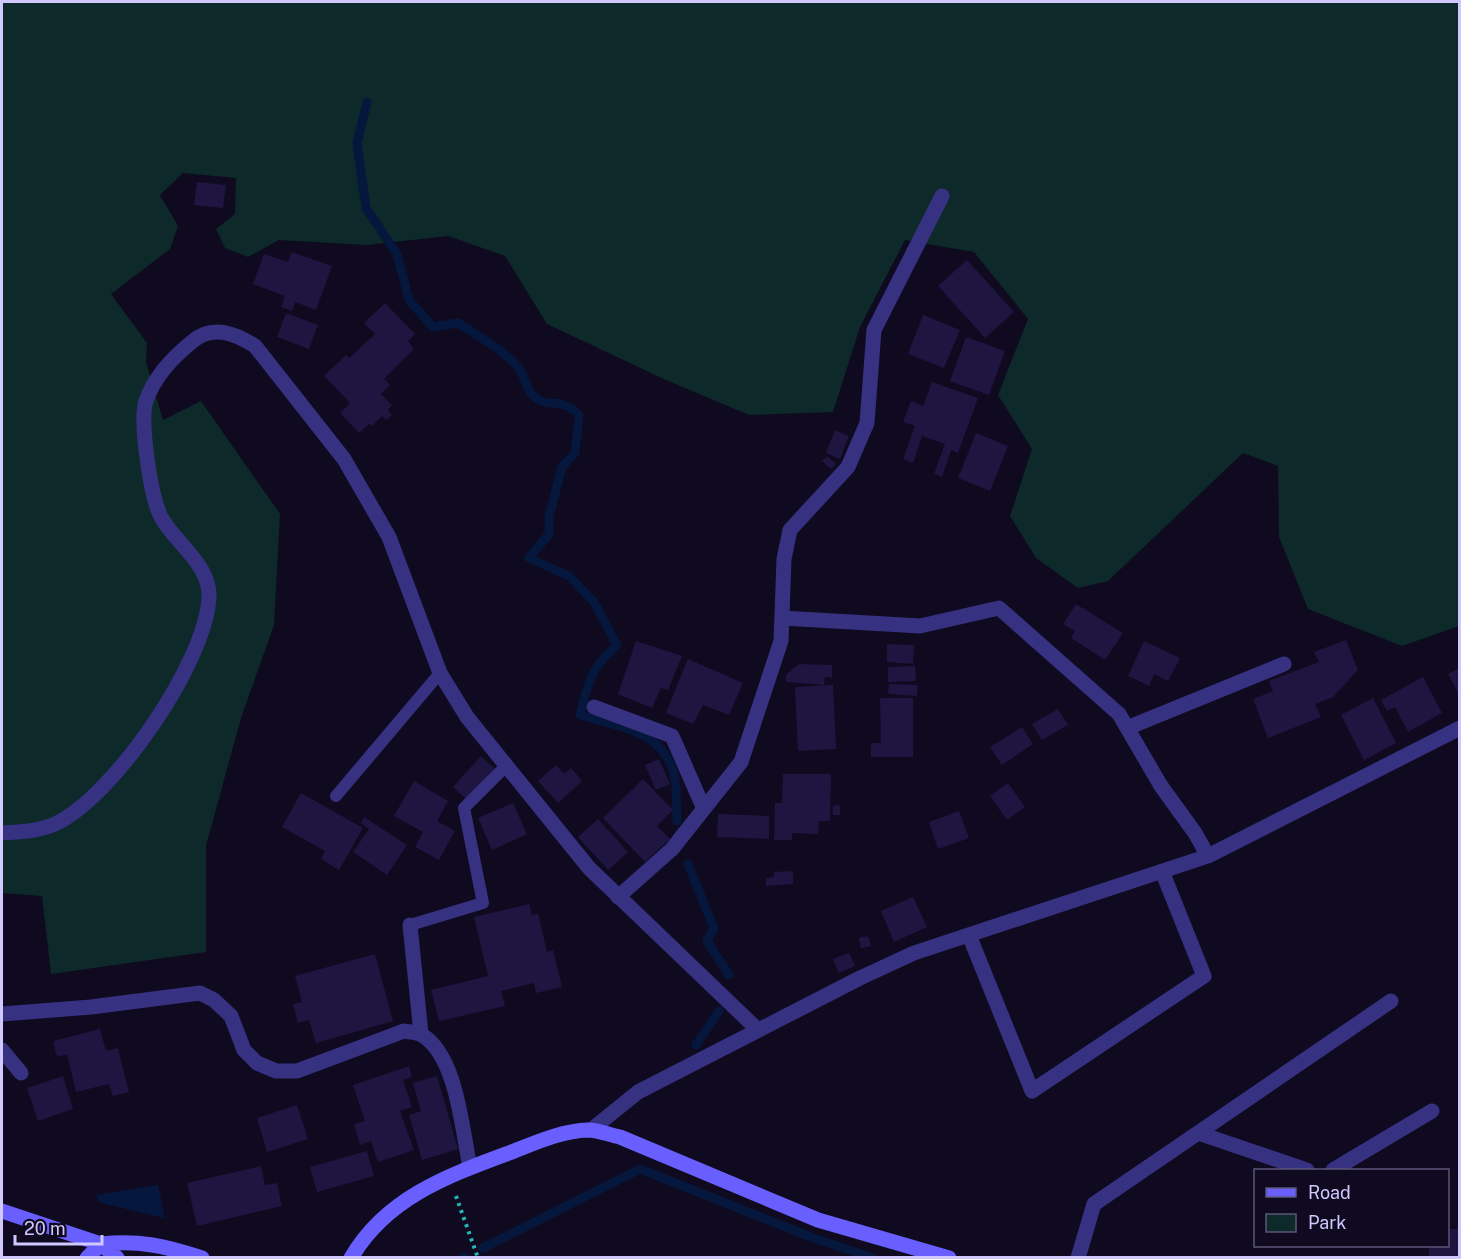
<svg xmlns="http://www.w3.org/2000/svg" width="1461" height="1259" viewBox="0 0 1461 1259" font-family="'Public Sans',sans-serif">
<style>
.green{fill:#0d2929}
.water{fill:#05173d}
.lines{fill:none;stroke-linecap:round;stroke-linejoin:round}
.stream{stroke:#05173d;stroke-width:9}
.building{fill:#1f1541}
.path{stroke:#23b8b5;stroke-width:4;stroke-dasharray:3 4.5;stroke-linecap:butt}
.lane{stroke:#373182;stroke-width:12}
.street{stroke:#373182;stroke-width:15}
.secondary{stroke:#695fff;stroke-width:15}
</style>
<rect width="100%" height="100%" fill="#0f0a1f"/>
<!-- green -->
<path class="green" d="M2,2H1459V626L1402,646L1308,609L1279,537L1278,466L1243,453L1108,581L1078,588L1036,558L1010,516L1032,449L998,395L1028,319L974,252L905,240L860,327L833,412L749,415L666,380L547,324L505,256L448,236L367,245L279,240L248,257L225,248L216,229L235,214L236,178L183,173L160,195L178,226L170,249L111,294L147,343L146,362L163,420L201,401L280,514L274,625L241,718L206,846V952L51,974L42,896L2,893Z"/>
<!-- water -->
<path class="water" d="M158,1185L165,1218L100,1203L96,1195Z"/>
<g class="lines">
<!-- stream -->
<path class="stream" d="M367,102L357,143L366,208L397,254L409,300L433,327L458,323C478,336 502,349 518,367C526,377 525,391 537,399C552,408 561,397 579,415L575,453L562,467L549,517V534L529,558L569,576L594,602L617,645C590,669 589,681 580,715C620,727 665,730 675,778C677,792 676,807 677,821
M688,864L714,928L707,941L729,975
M696,1045L719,1011
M483,1248L640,1169L816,1239L873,1258
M463,1258L464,1257"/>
</g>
<!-- building -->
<path class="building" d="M197,182L226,185L223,208L194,205Z
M292,252L332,266L316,310L295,302L292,311L281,307L285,296L253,284L264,254L288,262Z
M967,260L1014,312L985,338L938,286Z
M385,303L415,334L408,341L414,349L384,379L390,385L381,394L392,405L388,410L392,415L386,420L382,416L372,426L369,424L359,433L340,413L350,403L324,376L346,355L349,358L375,334L364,323Z
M286,313L318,325L309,349L277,337Z
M923,315L960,330L944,368L908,354Z
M966,337L1005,351L989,395L950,381Z
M932,382L978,398L958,453L951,450L942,477L934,474L945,444L922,436L913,463L903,459L915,426L903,422L911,401L923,406Z
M835,430L849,436L840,459L826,453Z
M976,433L1008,446L990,491L958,478Z
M827,456L836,464L831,469L822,461Z
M1076,604L1123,633L1105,660L1071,638L1075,631L1063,624Z
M1346,640L1358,670L1333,697L1315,704L1321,717L1268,738L1253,699L1273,691L1269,681L1319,662L1314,652Z
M636,641L682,656L668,690L661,688L652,708L618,694Z
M1144,641L1180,658L1168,681L1154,674L1149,686L1128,676Z
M887,644L914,645L913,664L887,662Z
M688,659L743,683L729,715L703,705L693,724L666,713Z
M799,664L832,665V678L825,677L824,685L786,682V675Z
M915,666L916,681L888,682V667Z
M1460,668V696L1448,674Z
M1423,677L1442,713L1408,732L1395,707L1387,711L1381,700Z
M889,684L918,685L917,696L888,694Z
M833,685L836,749L798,751L795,687Z
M880,698H913V757H871V743H881Z
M1373,698L1396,743L1364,760L1341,715Z
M1058,709L1068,725L1042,740L1032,724Z
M1022,727L1033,744L1002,765L990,747Z
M481,756L496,770L467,800L453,787Z
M659,759L670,784L656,790L645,765Z
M556,765L564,774L571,768L582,781L558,803L538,781Z
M783,774H831L830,821H819L818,834L792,833V840H774L775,803H782Z
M643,779L673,810L657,826L670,839L645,862L603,818Z
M414,781L448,801L437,821L455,831L439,860L415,847L423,832L394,816Z
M1008,783L1025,807L1007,820L990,796Z
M301,793L363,828L339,870L321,859L325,851L282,827Z
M513,803L527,834L492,850L478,818Z
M840,805V815H833V806Z
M959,811L969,838L938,849L929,822Z
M718,814L769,816V839L717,837Z
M364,817L407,845L387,875L353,852L369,829L361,823Z
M598,819L628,852L608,870L578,837Z
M793,871V884L766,886V878L774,877V872Z
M913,897L927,927L894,942L881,911Z
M529,904L532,915L538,913L547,952L553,950L562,987L536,993L534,983L501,991L505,1006L439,1021L431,990L488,976L474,917Z
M868,936L871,946L861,948L859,938Z
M849,953L855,966L839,973L833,959Z
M375,954L393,1021L316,1043L309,1020L298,1023L293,1004L302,1002L295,976Z
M100,1029L106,1051L118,1048L129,1092L113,1096L109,1084L76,1092L67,1054L57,1057L53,1041Z
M409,1066L412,1077L403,1080L412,1107L400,1111L414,1150L378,1162L371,1141L360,1145L354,1124L365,1121L353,1085Z
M63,1076L73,1109L38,1121L27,1088Z
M437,1076L458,1149L422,1160L409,1115L421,1111L413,1083Z
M297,1105L308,1139L267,1152L257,1118Z
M367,1151L374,1176L317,1192L310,1167Z
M261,1166L265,1185L277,1183L282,1206L197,1226L187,1183Z
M1448,1229H1460V1258H1429V1246H1448Z"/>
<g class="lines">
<!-- path -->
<path class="path" d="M456,1196L478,1258"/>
<!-- lane -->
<path class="lane" d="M336,796L440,673
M410,925L483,903L464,808L506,766"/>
<!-- street -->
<path class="street" d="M782,618L920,626L999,608L1119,714L1161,786L1195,833L1208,856
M594,707L672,736L704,809
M1127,728L1284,664
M2,833C19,832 43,831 59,822C116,792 206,662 209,597C210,564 175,543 161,517C151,499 139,419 146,401C154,377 173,357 193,341C213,324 236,334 255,346L344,459L389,537L440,673L467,717L589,868L757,1029
M618,897L672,849L741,762L781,641L784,559L790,530L848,467L867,423L874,330L942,196
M410,925L421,1034
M969,935L1032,1091L1204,976L1162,871
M2,1014L91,1007L200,993L214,1000L231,1016L244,1050L257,1063L276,1071H297L404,1031C409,1032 417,1032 422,1035C457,1056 462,1130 470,1167
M2,1050L21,1073
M591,1130L638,1092L860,978L914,953L1208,856L1460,728
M1198,1133L1307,1170
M1333,1170L1432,1111
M1078,1258L1094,1204L1391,1001"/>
<!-- secondary -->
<path class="secondary" d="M2,1211L101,1244L117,1258
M101,1244C140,1240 165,1246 202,1258
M87,1258L101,1244
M351,1258C386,1198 447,1176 509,1153C535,1143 560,1131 588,1130C598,1130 610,1135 620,1137L818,1220L949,1258"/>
</g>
<!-- border -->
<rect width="1461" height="1259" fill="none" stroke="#d0c8ff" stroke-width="6"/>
<!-- legend -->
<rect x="1254" y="1169" width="195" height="78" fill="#0f0a1f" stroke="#5c5679" stroke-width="1.5"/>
<rect x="1266" y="1188" width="30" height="9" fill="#695fff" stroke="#5c5679" stroke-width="1.5"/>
<text x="1308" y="1199" font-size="18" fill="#d0c8ff">Road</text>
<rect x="1266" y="1214" width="30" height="18" fill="#0d2929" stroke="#5c5679" stroke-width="1.5"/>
<text x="1308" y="1229" font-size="18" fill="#d0c8ff">Park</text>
<!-- scale -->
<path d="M15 1235v9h87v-9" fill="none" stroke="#d0c8ff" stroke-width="3"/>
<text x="24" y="1235" font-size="18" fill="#d0c8ff" stroke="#0f0a1f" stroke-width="4.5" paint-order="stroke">20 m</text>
</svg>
